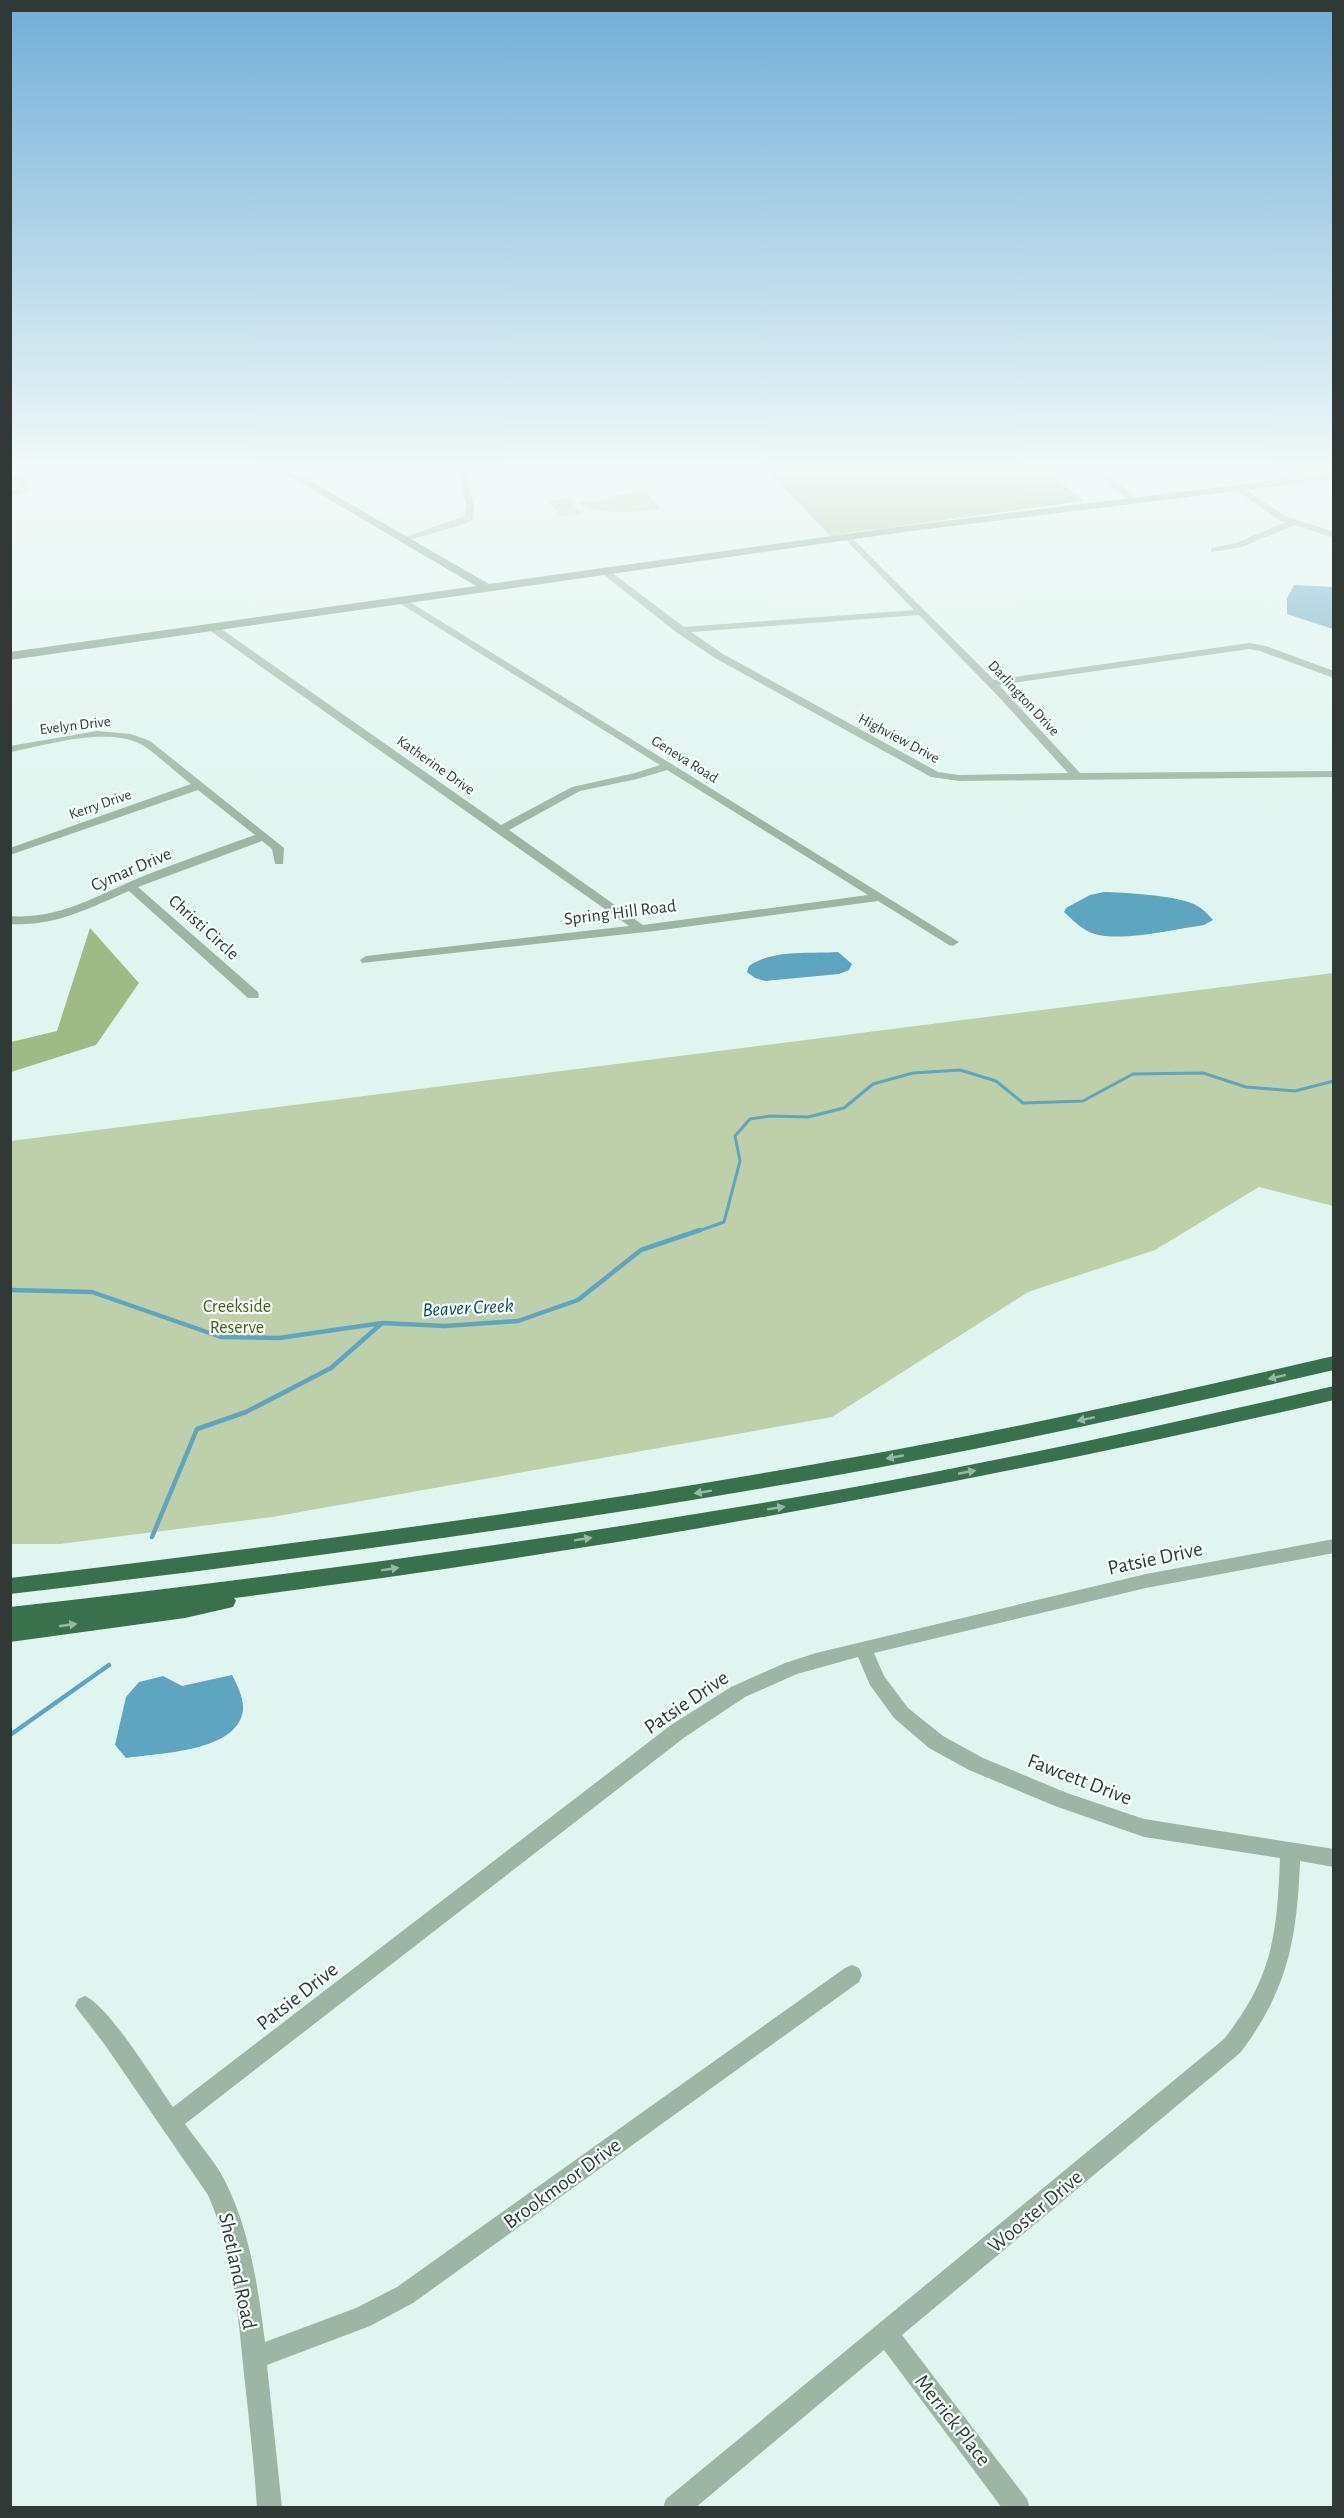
<svg xmlns="http://www.w3.org/2000/svg" width="1344" height="2518" viewBox="0 0 1344 2518" font-family="'Alegreya Sans',sans-serif">
<style>
.green{fill:#bdd0aa}
.forest{fill:#9fbb83}
.water{fill:#5ea5c1}
.lines{fill:none;stroke-linecap:round;stroke-linejoin:round}
.stream-far1{stroke:#5ea5c1;stroke-width:3}
.stream{stroke:#5ea5c1;stroke-width:4.5}
.street{fill:#9db5a3;fill-rule:evenodd}
.secondary{fill:#73987e;fill-rule:evenodd}
.highway{fill:#3a714d;fill-rule:evenodd}
.oneway{fill:#98b8a5}
.labels{text-anchor:middle;stroke-width:4.5;stroke-linejoin:round;paint-order:stroke}
.far-street-label{font-size:15px;fill:#313937;stroke:#f7fffd}
.street-label{font-size:18px;fill:#313937;stroke:#f7fffd}
.park-label{font-size:18px;fill:#426210;stroke:#f7fffd}
.water-label{font-size:20px;font-style:italic;fill:#0c4a5e;stroke:#f7fffd}
.near-street-label{font-size:21px;fill:#313937;stroke:#f7fffd}
</style>
<rect width="100%" height="100%" fill="#e0f5ef"/>
<!-- green -->
<path class="green" d="M646,491L660,509C633,512 609,515 583,506L580,502L605,500L609,496Z
M569,498L581,514L561,517L549,501Z
M1333,973V1206L1259,1187L1155,1250L1028,1292L832,1417L272,1517L60,1544H11V1141Z"/>
<!-- forest -->
<path class="forest" d="M773,471H1046L1084,501L834,535Z
M90,928L139,983L96,1045L11,1072V1042L57,1031Z"/>
<!-- water -->
<path class="water" d="M1294,585L1333,587V629L1287,614V598Z
M1104,892C1123,892 1175,896 1191,903C1200,906 1207,913 1213,920L1204,925C1176,929 1122,942 1095,934C1083,931 1073,920 1064,912L1066,908L1090,895Z
M838,952L852,964L849,970L839,974L765,981L755,978L747,972L749,966C773,949 810,954 838,952Z
M232,1675C237,1685 244,1698 243,1710C238,1752 159,1753 126,1758L115,1745L126,1697L139,1682L163,1676L182,1686Z"/>
<g class="lines">
<!-- stream-far1 -->
<path class="stream-far1" d="M696,1232L724,1222L740,1161L735,1136L750,1119L770,1116L808,1117L844,1108L873,1084L913,1073L960,1070L996,1081L1023,1103L1083,1101L1133,1074L1203,1073L1246,1087L1295,1091L1334,1081"/>
<!-- stream -->
<path class="stream" d="M10,1290L92,1292L221,1337L279,1338L382,1323L445,1326L518,1321L578,1300L641,1250L700,1230
M152,1537L197,1429L246,1412L331,1368L381,1324
M10,1735L109,1665"/>
<!-- street -->
<path class="street" d="M10,471L30,486V490L10,497V491L21,487L10,479Z
M457,471H465L474,505L473,519L465,524L402,542V538L465,516L466,505Z
M768,471H777L841,537V541H835Z
M1094,471H1103L1137,499V503H1131Z
M1239,485L1285,516L1334,532V538L1295,525L1242,547L1211,552V548L1236,543L1286,522L1279,520L1236,490L1235,488Z
M848,534L994,680L1249,643L1266,646L1334,671V678L1260,651L1249,649L999,685L1080,773L1334,771V777L959,781L931,777L715,658L676,632L599,571L607,569L684,627L914,610L845,539V535ZM919,615L998,696L1068,773L959,775L938,772L723,654L691,632Z
M399,599H405L959,942L953,946L949,945L878,901L655,931L362,963L360,960L366,956L629,926L209,630V626H217L501,825L572,787L635,773L660,765L399,603ZM667,770L868,895L643,925L509,830L580,791L637,779Z
M97,731L131,734L150,741L284,848L283,864H275L272,849L262,841L138,887L258,992L259,995L258,998H248L129,891C89,908 55,927 10,924V916C61,920 101,893 146,875C182,861 218,848 255,835L198,790L10,855V848L191,784C175,772 160,757 144,746C111,725 46,745 10,752V746Z
M1334,1539V1553L1146,1588L874,1653L884,1676L908,1708L943,1736L983,1758L1067,1793L1144,1819L1334,1849V1867L1300,1861C1297,1939 1288,1990 1240,2053L902,2335L1027,2499L1030,2508H1002L884,2350L695,2508H663L666,2499L1224,2039C1273,1977 1277,1934 1280,1858L1144,1837L1055,1806L969,1770L929,1748L894,1718L870,1685L858,1657L797,1674L745,1697L685,1737L185,2124C198,2143 215,2161 225,2181C250,2231 258,2287 265,2342L356,2308L397,2287L845,1968L852,1965L859,1968L862,1975L859,1982L413,2303L370,2326L267,2365L282,2508H257C254,2463 249,2419 244,2374C238,2314 233,2251 208,2195L105,2045L75,2006L78,1999L85,1996C109,2006 156,2083 173,2107L671,1725L731,1687L785,1663L816,1653L1146,1574Z"/>
<!-- secondary -->
<path class="secondary" d="M281,471H293L489,584L904,526L1334,473V479L904,532L10,660V652L476,586Z"/>
<!-- highway -->
<path class="highway" d="M1334,1356V1370C1169,1408 1005,1445 838,1475C564,1524 288,1561 10,1594V1578C288,1545 564,1509 838,1460C1005,1431 1169,1394 1334,1356Z
M1334,1386V1400C968,1485 606,1550 234,1598L236,1601L233,1607L185,1618L10,1642V1607C288,1576 564,1538 838,1490C1004,1460 1169,1424 1334,1386Z"/>
</g>
<!-- one-way arrows -->
<defs><path id="oneway-solid" d="M-6-.8H1V-3.2L6.5 0L1 3.2V.8H-6Z" transform="scale(1.5)"/></defs>
<g class="oneway">
<use href="#oneway-solid" transform="translate(1277 1377) rotate(166)"/>
<use href="#oneway-solid" transform="translate(1086 1419) rotate(168)"/>
<use href="#oneway-solid" transform="translate(895 1457) rotate(170)"/>
<use href="#oneway-solid" transform="translate(967 1472) rotate(-11)"/>
<use href="#oneway-solid" transform="translate(703 1492) rotate(171)"/>
<use href="#oneway-solid" transform="translate(776 1508) rotate(-9)"/>
<use href="#oneway-solid" transform="translate(583 1539) rotate(-9)"/>
<use href="#oneway-solid" transform="translate(390 1569) rotate(-9)"/>
<use href="#oneway-solid" transform="translate(68 1625) rotate(-8)"/>
</g>
<!-- sky -->
<linearGradient id="sky" x2="0" y2="1"><stop stop-color="#71aed8"/><stop offset="0.57" stop-color="#f1faf8"/><stop offset="1" stop-color="#f1faf8" stop-opacity="0"/></linearGradient>
<rect width="1344" height="823" fill="url(#sky)"/>
<g class="labels">
<!-- far-street labels -->
<g class="far-street-label">
<text transform="translate(1024 698) rotate(47)" y="5">Darlington Drive</text>
<text transform="translate(75 725) rotate(-7)" y="5">Evelyn Drive</text>
<text transform="translate(899 738) rotate(28)" y="5">Highview Drive</text>
<text transform="translate(685 759) rotate(32)" y="5">Geneva Road</text>
<text transform="translate(436 765) rotate(35)" y="5">Katherine Drive</text>
<text transform="translate(100 804) rotate(-19)" y="5">Kerry Drive</text>
</g>
<!-- street labels -->
<g class="street-label">
<text transform="translate(131 869) rotate(-23)" y="6">Cymar Drive</text>
<text transform="translate(620 912) rotate(-7)" y="6">Spring Hill Road</text>
<text transform="translate(204 927) rotate(42)" y="6">Christi Circle</text>
</g>
<!-- park labels -->
<g class="park-label">
<text x="237" y="1312">Creekside<tspan x="237" dy="21">Reserve</tspan></text>
</g>
<!-- water labels -->
<g class="water-label">
<text transform="translate(468 1307) rotate(-3)" y="7">Beaver Creek</text>
</g>
<!-- near-street labels -->
<g class="near-street-label">
<text transform="translate(1155 1558) rotate(-12)" y="7">Patsie Drive</text>
<text transform="translate(686 1702) rotate(-34)" y="7">Patsie Drive</text>
<text transform="translate(1080 1779) rotate(21)" y="7">Fawcett Drive</text>
<text transform="translate(297 1996) rotate(-38)" y="7">Patsie Drive</text>
<text transform="translate(562 2183) rotate(-36)" y="7">Brookmoor Drive</text>
<text transform="translate(1035 2211) rotate(-40)" y="7">Wooster Drive</text>
<text transform="translate(238 2271) rotate(78)" y="7">Shetland Road</text>
<text transform="translate(953 2420) rotate(52)" y="7">Merrick Place</text>
</g>
</g>
<!-- border -->
<rect width="1344" height="2518" fill="none" stroke="#313937" stroke-width="24"/>
</svg>
